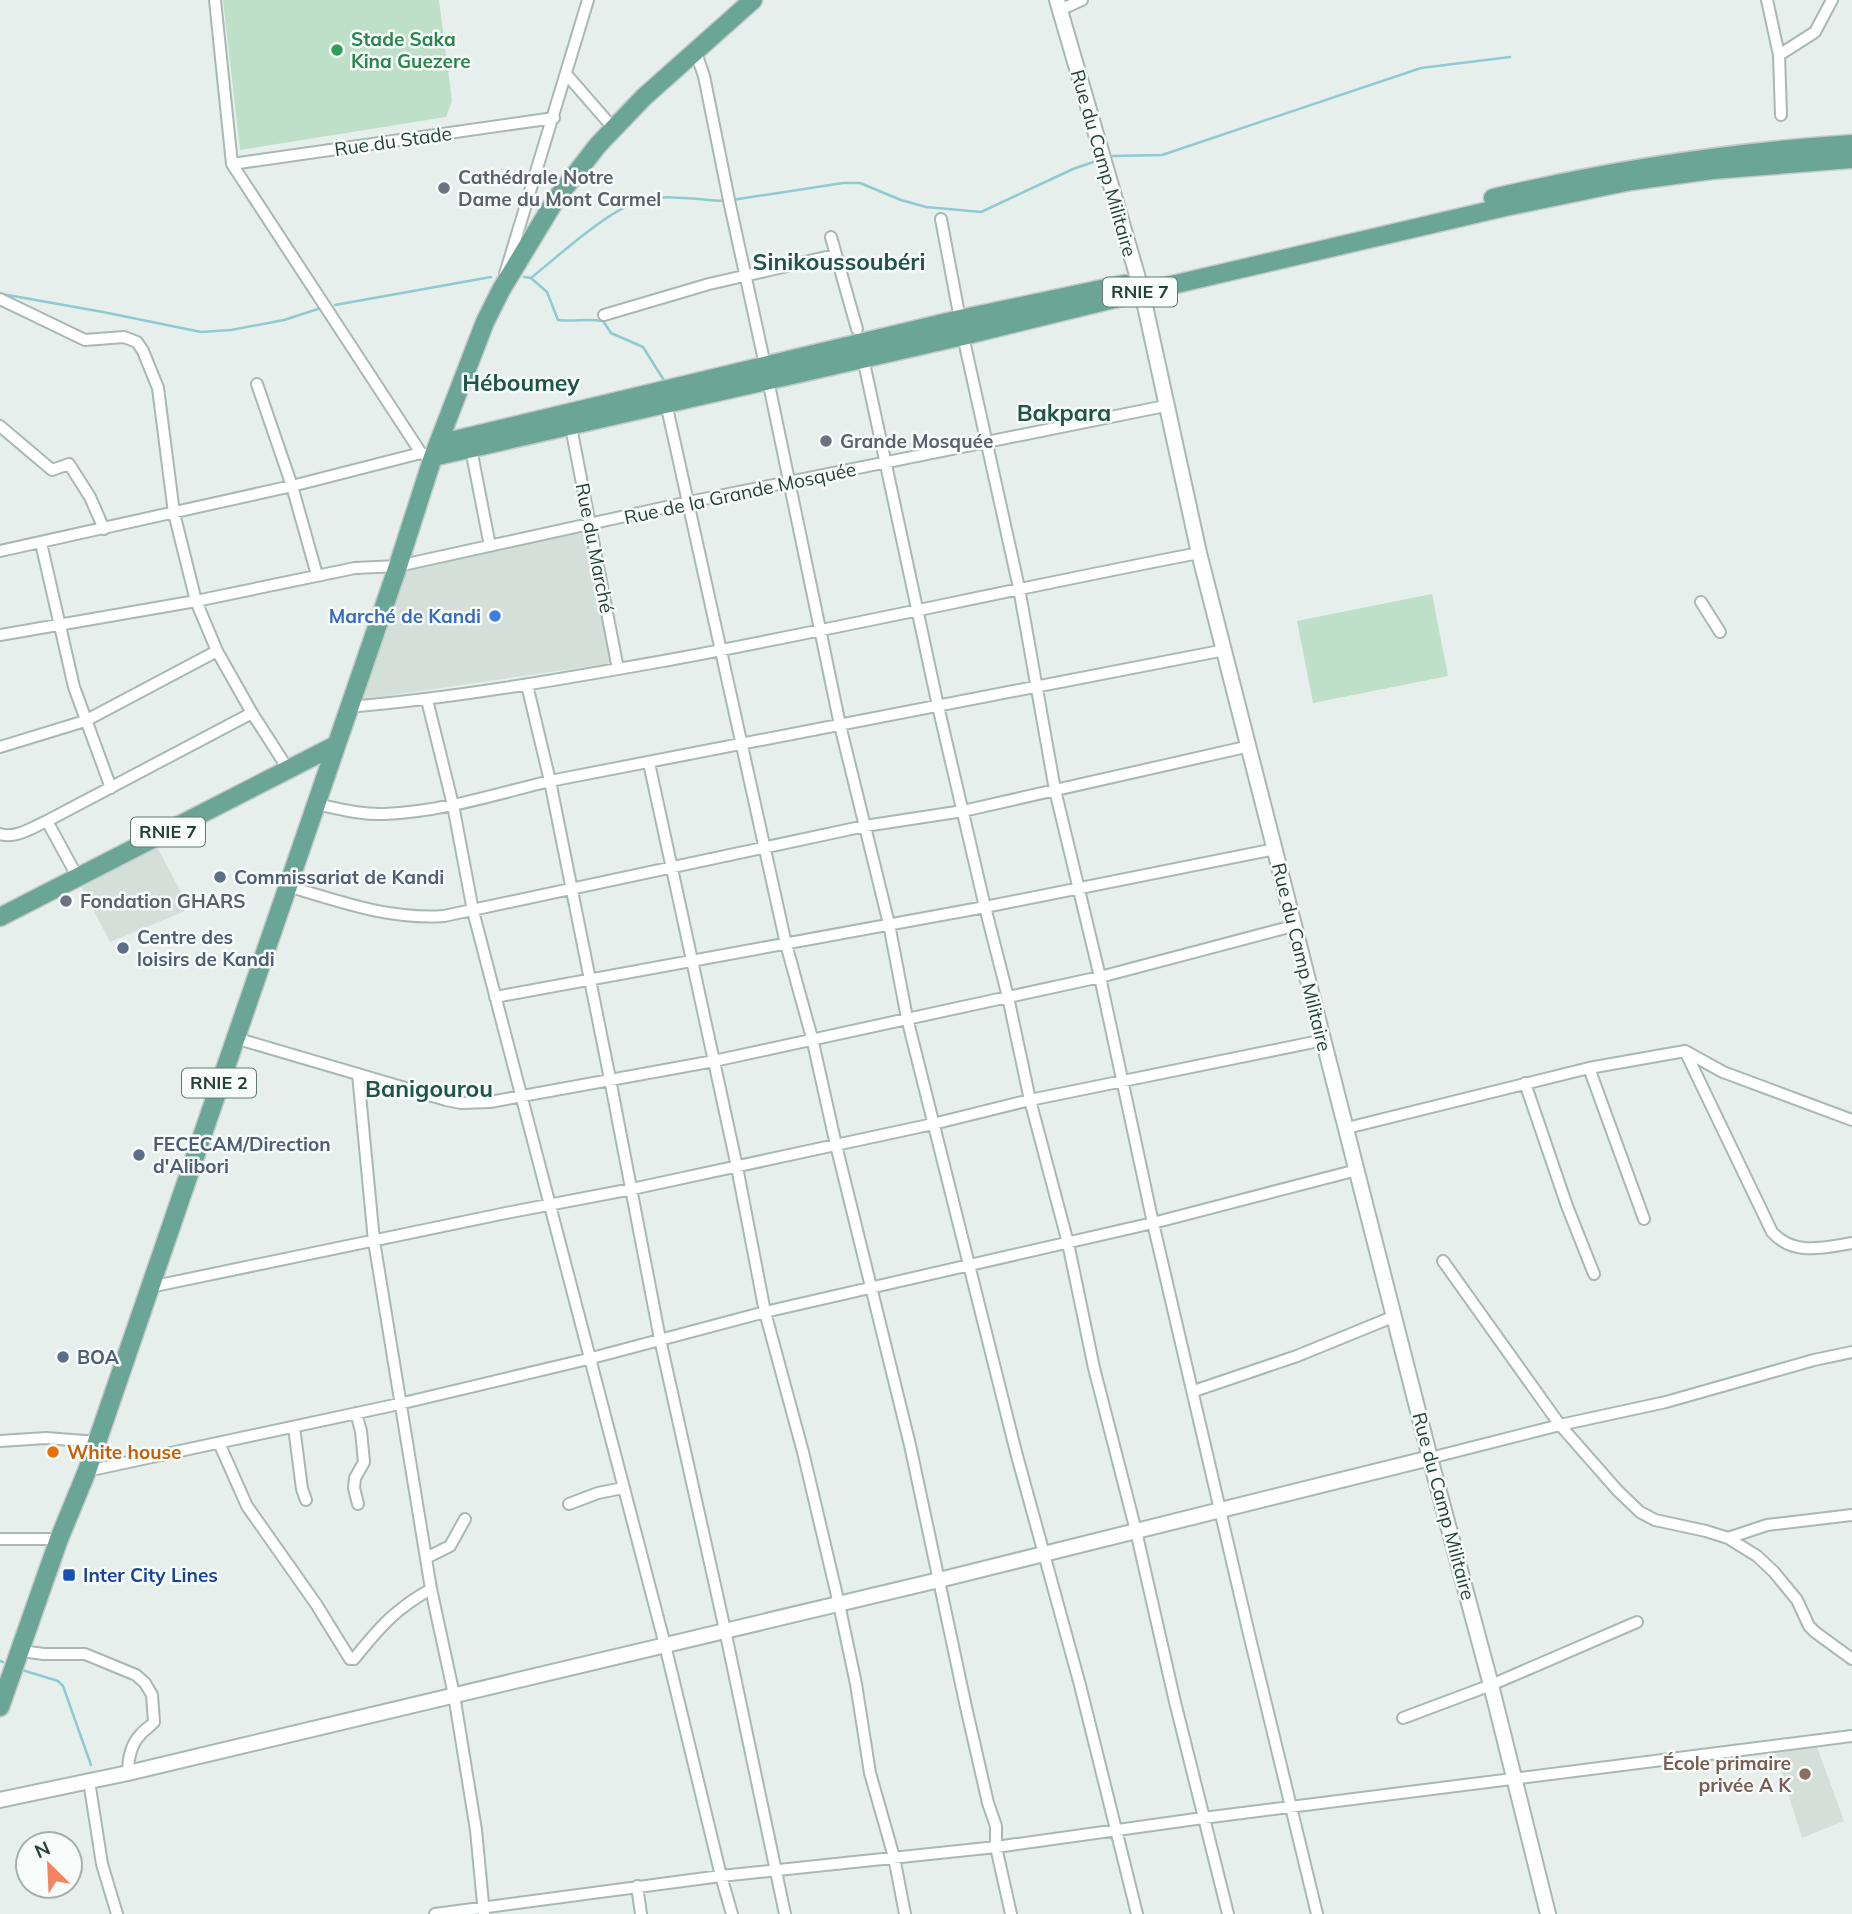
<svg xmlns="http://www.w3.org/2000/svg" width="1852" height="1914" viewBox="0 0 1852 1914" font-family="Mulish,sans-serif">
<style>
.built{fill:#d4dfda}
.green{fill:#bfe0c8}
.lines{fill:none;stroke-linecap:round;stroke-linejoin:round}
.stream{stroke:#8ec9d4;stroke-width:2.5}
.minor-casing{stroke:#a8b8b2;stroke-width:14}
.tertiary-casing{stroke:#a8b8b2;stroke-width:18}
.primary-casing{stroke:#c2cac8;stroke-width:21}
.minor{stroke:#fff;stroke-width:10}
.tertiary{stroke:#fff;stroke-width:14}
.primary{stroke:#6aa596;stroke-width:18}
.leisure-dot{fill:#2e9e5b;stroke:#f7fbf9;stroke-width:2.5}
.worship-dot{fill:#6b7280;stroke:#f7fbf9;stroke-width:2.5}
.shop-dot{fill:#3f7fe0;stroke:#f7fbf9;stroke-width:2.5}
.service-dot{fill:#5c6f8a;stroke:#f7fbf9;stroke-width:2.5}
.food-dot{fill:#e8710a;stroke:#f7fbf9;stroke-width:2.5}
.transit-dot{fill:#1a4fb4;stroke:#f7fbf9;stroke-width:2.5}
.education-dot{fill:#8d6e63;stroke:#f7fbf9;stroke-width:2.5}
.labels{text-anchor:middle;stroke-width:5;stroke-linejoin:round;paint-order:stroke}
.shield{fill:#f7fbf9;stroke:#637a73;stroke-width:2}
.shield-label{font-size:18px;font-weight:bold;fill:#24423a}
.leisure-label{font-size:19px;font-weight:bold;fill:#27864d;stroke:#f7fbf9;text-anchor:start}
.street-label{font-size:19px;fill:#24423a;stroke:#f7fbf9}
.worship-label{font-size:19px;font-weight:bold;fill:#5b616d;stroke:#f7fbf9;text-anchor:start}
.shop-label{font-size:19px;font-weight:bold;fill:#366cbe;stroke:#f7fbf9;text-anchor:end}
.service-label{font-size:19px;font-weight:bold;fill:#4e5e75;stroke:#f7fbf9;text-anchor:start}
.food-label{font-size:19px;font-weight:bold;fill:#c56008;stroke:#f7fbf9;text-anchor:start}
.transit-label{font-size:19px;font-weight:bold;fill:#164399;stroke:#f7fbf9;text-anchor:start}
.education-label{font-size:19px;font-weight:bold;fill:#785e54;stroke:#f7fbf9;text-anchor:end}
.quarter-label{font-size:23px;font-weight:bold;fill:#1f5548;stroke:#f7fbf9}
</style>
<rect width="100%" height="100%" fill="#e6efeb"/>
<!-- built -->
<path class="built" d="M585,530L613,663L359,700L402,570Z
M156,845L190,909L110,942L81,886Z
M1816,1744L1844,1821L1802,1838L1775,1751Z"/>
<!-- green -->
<path class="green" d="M223,0H439L452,101L446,117L240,150Z
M1432,594L1448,676L1313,703L1297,621Z"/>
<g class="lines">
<!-- stream -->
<path class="stream" d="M1113,156L1162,155L1421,68L1510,57
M732,200L843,183H860L901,200L926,207L981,212L1073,169L1096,161
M524,277L531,278C557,257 613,206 643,200C670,194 698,200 725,201
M531,278L547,292L558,320C574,322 587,318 603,321L611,333L643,347L665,382
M2,294L103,312L201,332L231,330L284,320L318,309
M335,305L491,277
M0,1661L3,1662
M22,1670L58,1681L63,1686L91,1765"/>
<!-- minor casing -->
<g class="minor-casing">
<path id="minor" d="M215,0L232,164L421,453
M1767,0L1779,55
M1060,10L1082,0
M695,50L704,76L730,205L765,365
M567,75L614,129
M1781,115L1779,55L1815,32L1832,0
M232,164L554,118
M941,219L960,319
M831,237L857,329
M505,274L588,0
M0,299L85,340L124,337L137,342L143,351L158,388L174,513L196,601L217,651L252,713L288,769
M604,315L709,284L835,255
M963,336L1019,588L1055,790L1100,977L1153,1223L1249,1634L1317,1914
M863,358L938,706L985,907L1008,997L1030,1100L1068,1243L1094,1368L1136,1531L1175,1702L1228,1914
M768,380L840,725L889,924L907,1018L1016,1452L1080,1685L1137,1914
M257,384L292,486L317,575
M666,403L786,944L812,1038L836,1145L910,1445L966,1707L988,1803L996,1826V1847L1011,1914
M0,426L52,470L69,464L90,497L104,529
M571,427L618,669
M471,449L490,546
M41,543L74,687L111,788
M0,551L292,486L421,453L426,455
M1701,602L1720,632
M0,635L196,601L355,568L398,566L689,502L1165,406
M527,685L550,781L610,1079L660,1339L725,1630L785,1914
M427,700L453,805L473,911L665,1645L721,1876L732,1914
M348,707C456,698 562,679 669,660C846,627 1022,587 1199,553
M0,747L85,721L217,651
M649,763L737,1167L765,1312L803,1452L839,1604L856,1684L870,1773L894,1857L905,1914
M316,804C339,809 362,815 385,814C441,812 496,794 550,781L1225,650
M47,821L78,878
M0,834C16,839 33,827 47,821L252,713
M287,886C339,901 388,920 444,916L865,826L963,811L1250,746
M495,997L985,907L1275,849
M235,1038L446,1100L461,1103L490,1102L714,1061L1008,997L1100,977L1293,926
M1685,1051L1723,1072L1852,1120
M1589,1068L1644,1219
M358,1074L374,1241L431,1589L454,1695L476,1830L484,1914
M1525,1083L1567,1206L1594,1274
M1347,1128L1589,1068L1685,1051L1772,1232C1793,1256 1824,1248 1852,1243
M1443,1261L1560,1425L1618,1491L1640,1512L1655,1520L1706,1531L1728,1538L1757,1556L1774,1572L1797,1600L1809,1626L1815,1632L1852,1659
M150,1287L511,1212L632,1189L933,1124L1030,1100L1324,1040
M1194,1391L1297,1356L1395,1316
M356,1413L361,1431L364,1462L355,1478L354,1488L358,1504
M294,1427L302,1489L306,1500
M0,1441L46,1438L97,1442
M219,1443L247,1506L316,1604L350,1659H354C379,1628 395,1609 431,1589
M1430,1458L1560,1425L1666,1402L1814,1360L1852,1352
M87,1471L399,1404L588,1359L765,1312L1153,1223L1357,1170
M569,1504L598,1493L623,1488
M1728,1538L1767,1525L1852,1515
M0,1539H59
M426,1558L450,1546L465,1519
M21,1651L44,1654H85L136,1675L145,1683L152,1695L154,1722C150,1727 145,1729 141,1734C131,1744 128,1759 128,1773
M1403,1718L1491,1685L1637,1622
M89,1781L102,1864L117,1914
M637,1886L641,1914
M435,1914L721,1876L996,1847L1203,1818L1852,1736"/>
</g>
<!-- tertiary casing -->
<g class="tertiary-casing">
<path id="tertiary" d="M1057,0L1142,292L1199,553L1430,1458L1491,1685L1548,1914
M0,1800L128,1773L939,1580L1430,1458"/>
</g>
<!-- primary casing -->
<g class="primary-casing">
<path id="primary" d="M1493,198C1611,170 1730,152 1852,144
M438,444L960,319L1125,284
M433,457L963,336L1142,292L1505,207L1631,181L1712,170L1852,159
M0,917L336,745
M0,1707L59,1539L87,1471L398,566L433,457L485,322L501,290L556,199L598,145L644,97L753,0"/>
</g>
<!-- minor -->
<use href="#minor" class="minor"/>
<!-- tertiary -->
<use href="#tertiary" class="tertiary"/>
<!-- primary -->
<use href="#primary" class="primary"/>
</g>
<!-- markers -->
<circle class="leisure-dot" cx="337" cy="50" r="7"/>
<g class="worship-dot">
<circle cx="444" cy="188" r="7"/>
<circle cx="826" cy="441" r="7"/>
<circle cx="66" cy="901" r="7"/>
</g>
<circle class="shop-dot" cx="495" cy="616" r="7"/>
<g class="service-dot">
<circle cx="220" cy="877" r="7"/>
<circle cx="123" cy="948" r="7"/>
<circle cx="139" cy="1155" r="7"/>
<circle cx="63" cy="1357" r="7"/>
</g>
<circle class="food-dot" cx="53" cy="1452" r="7"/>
<rect class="transit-dot" x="62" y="1568" width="14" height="14" rx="3.5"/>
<circle class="education-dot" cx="1805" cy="1774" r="7"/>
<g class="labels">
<!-- shield labels -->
<g class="shield">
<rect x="1103" y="277.5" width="74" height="29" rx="5"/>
<rect x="131" y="817.5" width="74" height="29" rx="5"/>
<rect x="182" y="1068.5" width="74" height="29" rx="5"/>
</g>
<g class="shield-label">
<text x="1140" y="298">RNIE 7</text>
<text x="168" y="838">RNIE 7</text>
<text x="219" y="1089">RNIE 2</text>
</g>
<!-- leisure labels -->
<g class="leisure-label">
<text x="351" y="46">Stade Saka<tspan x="351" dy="22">Kina Guezere</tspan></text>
</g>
<!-- street labels -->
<g class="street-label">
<text transform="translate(393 141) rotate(-8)" y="7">Rue du Stade</text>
<text transform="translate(1104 163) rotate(74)" y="7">Rue du Camp Militaire</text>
<text transform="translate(740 493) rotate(-12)" y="7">Rue de la Grande Mosquée</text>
<text transform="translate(595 548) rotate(79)" y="7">Rue du Marché</text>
<text transform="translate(1302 957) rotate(76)" y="7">Rue du Camp Militaire</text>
<text transform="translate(1444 1506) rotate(75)" y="7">Rue du Camp Militaire</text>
</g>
<!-- worship labels -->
<g class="worship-label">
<text x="458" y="184">Cathédrale Notre<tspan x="458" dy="22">Dame du Mont Carmel</tspan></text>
<text x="840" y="448">Grande Mosquée</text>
<text x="80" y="908">Fondation GHARS</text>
</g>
<!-- shop labels -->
<g class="shop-label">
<text x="481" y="623">Marché de Kandi</text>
</g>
<!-- service labels -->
<g class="service-label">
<text x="234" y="884">Commissariat de Kandi</text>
<text x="137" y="944">Centre des<tspan x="137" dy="22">loisirs de Kandi</tspan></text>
<text x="153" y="1151">FECECAM/Direction<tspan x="153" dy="22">d'Alibori</tspan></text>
<text x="77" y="1364">BOA</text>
</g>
<!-- food labels -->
<g class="food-label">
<text x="67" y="1459">White house</text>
</g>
<!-- transit labels -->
<g class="transit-label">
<text x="83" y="1582">Inter City Lines</text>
</g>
<!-- education labels -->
<g class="education-label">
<text x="1791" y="1770">École primaire<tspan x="1791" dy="22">privée A K</tspan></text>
</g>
<!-- quarter labels -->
<g class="quarter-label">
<text x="839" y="270">Sinikoussoubéri</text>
<text x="521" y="391">Héboumey</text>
<text x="1064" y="421">Bakpara</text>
<text x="429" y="1097">Banigourou</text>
</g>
</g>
<!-- north arrow -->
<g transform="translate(49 1865) rotate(336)"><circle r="33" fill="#f7fbf9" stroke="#a3b1ad" stroke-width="2"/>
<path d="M0-5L12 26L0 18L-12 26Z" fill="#f4845f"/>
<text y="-10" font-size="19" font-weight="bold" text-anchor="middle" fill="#24423a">N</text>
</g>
</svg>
